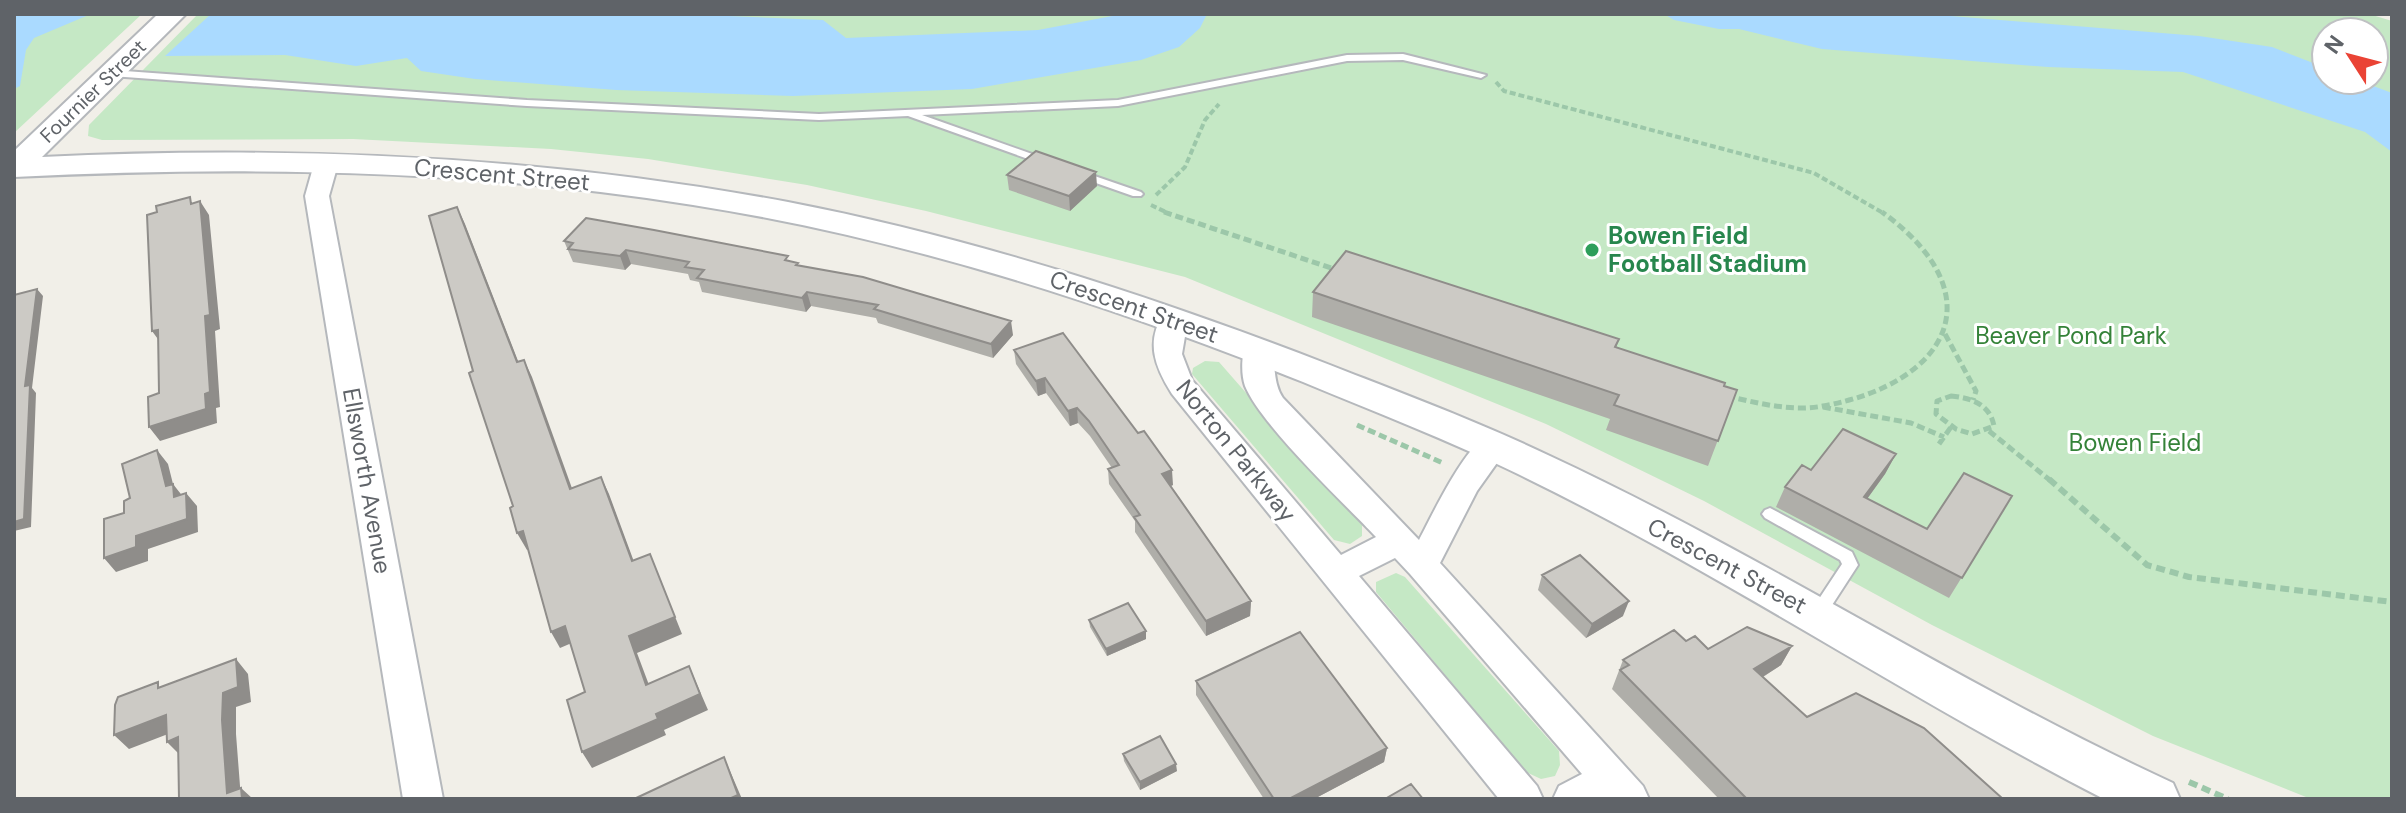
<svg xmlns="http://www.w3.org/2000/svg" width="2406" height="813" viewBox="0 0 2406 813" font-family="'DM Sans',sans-serif">
<style>
.green{fill:#c5e8c5;fill-rule:evenodd}
.water{fill:#aadaff}
.lines{fill:none;stroke-linecap:round;stroke-linejoin:round}
.service-casing{stroke:#b5b8bc;stroke-width:4}
.minor-casing{stroke:#b5b8bc;stroke-width:4}
.tertiary-casing{stroke:#b5b8bc;stroke-width:4}
.path-far2{stroke:#9cc7a9;stroke-width:4;stroke-dasharray:6 3;stroke-linecap:butt}
.path-far1{stroke:#9cc7a9;stroke-width:5;stroke-dasharray:8 4;stroke-linecap:butt}
.path{stroke:#9cc7a9;stroke-width:6;stroke-dasharray:9 5;stroke-linecap:butt}
.service{fill:#fff;fill-rule:evenodd}
.minor{fill:#fff;fill-rule:evenodd}
.tertiary{fill:#fff;fill-rule:evenodd}
.wall{fill:#afaea9}
.shaded-wall{fill:#8f8d8a}
.building{fill:#cccac5;stroke:#8f8d8a;stroke-width:2}
.leisure-dot{fill:#2e9e5b;stroke:#fff;stroke-width:3}
.labels{text-anchor:middle;stroke-width:6;stroke-linejoin:round;paint-order:stroke}
.far-street-label{font-size:20px;fill:#5f6368;stroke:#fff}
.street-label{font-size:24px;fill:#5f6368;stroke:#fff}
.leisure-label{font-size:24px;font-weight:bold;fill:#27864d;stroke:#fff;text-anchor:start}
.park-label{font-size:24px;fill:#348238;stroke:#fff}
</style>
<rect width="100%" height="100%" fill="#f1efe8"/>
<!-- green -->
<path class="green" d="M14,14H142L14,133Z
M198,14H2369L2392,21V799H2311L2153,736L1932,625L1704,501L1546,424L1185,277L926,211L807,185L648,159L551,149L353,139L102,140L88,136L89,125ZM2326,32H2374V80H2326Z
M1205,361L1219,362L1362,525V536L1350,544L1334,540L1192,374L1193,368Z
M1396,573L1405,577L1559,751L1560,765L1555,776L1541,779L1526,772L1376,592V582Z"/>
<!-- water -->
<path class="water" d="M14,14H91L34,38L26,50L20,86L14,89Z
M211,14H681L823,20L846,38L1038,30L1123,14H1207L1200,28L1179,47L1141,60L972,89L793,96L616,90L475,79L421,71L407,58L356,66L285,55L165,56Z
M1664,14H1926L2199,36L2272,47L2326,68V80H2357L2392,93V152L2365,132L2183,72L2048,67L1822,49L1739,29H1719L1674,20Z"/>
<g class="lines">
<!-- service casing -->
<g class="service-casing">
<path id="service" d="M1403,54L1486,75L1481,78L1403,60L1347,61L1118,106L922,115L1049,160L1051,162L1045,165L908,116L819,120L527,106L111,76L106,73L111,70L527,100L819,114L1118,100L1347,55Z
M1080,171L1141,192L1143,194L1141,196H1133L1076,176L1074,174Z
M1770,508L1852,552L1858,565L1823,619L1817,621L1811,619L1809,614L1842,564L1840,560L1765,518L1762,514L1765,510Z"/>
</g>
<!-- minor casing -->
<g class="minor-casing">
<path id="minor" d="M326,157L338,164L329,196L443,799H403L305,196L314,164Z
M1174,310L1184,313L1188,319L1182,354L1192,380L1341,555L1376,537C1344,503 1261,425 1245,386C1241,375 1241,353 1247,343H1267C1278,360 1271,380 1283,398L1419,540C1431,517 1464,448 1486,437C1493,434 1498,436 1505,438L1509,446L1477,491L1440,563L1643,786L1649,799H1553L1559,786L1582,774L1410,574L1395,558L1359,576L1537,786L1543,799H1499L1172,394C1155,367 1145,342 1164,313Z"/>
</g>
<!-- tertiary casing -->
<g class="tertiary-casing">
<path id="tertiary" d="M158,14H186L42,157C292,145 542,156 788,202C974,238 1154,297 1330,365C1404,394 1479,422 1550,456C1763,555 1960,685 2173,783L2180,799H2104C1905,697 1720,572 1518,474C1448,440 1375,412 1303,382C1105,303 904,238 693,205C468,169 241,166 14,177V151Z"/>
</g>
<!-- path-far2 -->
<path class="path-far2" d="M1496,82L1504,91L1814,173L1885,214
M1156,195L1185,167L1205,120L1219,104
M1151,205L1170,214"/>
<!-- path-far1 -->
<path class="path-far1" d="M1164,212L1337,270
M1945,334L1976,391L1973,400
M1727,396C1757,403 1792,412 1823,406C1947,384 1998,296 1882,212
M1951,396C1971,398 1990,404 1994,426L1972,434L1956,429L1936,414L1937,401Z
M1823,407L1911,423L1944,437
M1357,425L1443,463
M1989,431L2051,481
M1939,444L1951,427"/>
<!-- path -->
<path class="path" d="M2049,479L2147,565L2189,577L2392,602
M2189,782L2228,799"/>
<!-- service -->
<use href="#service" class="service"/>
<!-- minor -->
<use href="#minor" class="minor"/>
<!-- tertiary -->
<use href="#tertiary" class="tertiary"/>
</g>
<!-- wall -->
<path class="wall" d="M1007,175L1097,186L1070,211L1009,190Z
M564,241L790,261L799,266L1013,335L993,358L878,323L876,318L811,306L806,312L702,292L699,282L690,280L688,274L631,264L625,270L573,262Z
M1313,292L1619,339L1616,348L1737,390L1708,466L1606,430L1610,419L1312,317Z
M1014,350L1173,485L1171,486L1251,601L1250,616L1206,636L1135,532V521L1109,484L1108,469L1112,468L1090,436L1078,423L1070,426L1046,393L1038,396L1016,364Z
M1896,454L1885,474L1867,499L1927,529L2012,496L1949,598L1776,507L1785,487L1811,470Z
M1542,575L1623,616L1586,638L1538,590Z
M1089,620L1146,639L1107,656L1090,627Z
M1686,641L1708,649L1792,646L1781,665L1763,677L1807,717L2003,799H1719L1612,689L1623,660Z
M1196,681L1387,748L1384,762L1314,799H1264L1196,695Z
M1123,754L1177,771L1140,790L1124,761Z"/>
<!-- shaded-wall -->
<path class="shaded-wall" d="M1096,172L1097,186L1070,211L1069,196Z
M200,201L209,215L220,329L215,331L220,407L216,408L217,423L160,441L149,427L205,394Z
M457,207L465,224L525,379L517,362Z
M626,250L631,264L625,270L620,256Z
M37,289L43,296L32,388L36,393L31,527L14,531L25,386Z
M807,292L811,306L806,312L802,298Z
M1011,321L1013,335L993,358L991,344Z
M158,330L163,346L152,331Z
M524,360L532,377L578,505L570,489Z
M1045,378L1046,393L1038,396L1036,381Z
M1077,408L1078,423L1070,426L1068,411Z
M157,450L168,464L173,484L184,498L185,511L166,486Z
M1896,454L1885,474L1854,517L1864,497Z
M1172,470L1173,485L1163,489L1162,474Z
M601,477L609,494L640,578L632,561Z
M186,493L197,506L198,532L148,549V561L116,572L104,558L136,536Z
M523,531L532,548L527,550L517,533Z
M650,554L682,634L637,653L655,701L646,685L629,636Z
M1251,601L1250,616L1206,636V621Z
M1629,601L1623,616L1586,638L1592,624Z
M565,626L574,642L560,648L551,632Z
M1146,631V639L1107,656L1106,649Z
M1792,646L1781,665L1745,688L1754,669Z
M236,659L248,674L251,702L236,707V734L241,799L227,793L222,720L223,693Z
M689,666L708,710L664,730L666,735L592,768L582,752L656,714Z
M166,715L181,729L129,749L114,735Z
M178,737L181,756L167,742Z
M1387,748L1384,762L1314,799H1289Z
M724,757L742,799H729Z
M1176,764L1177,771L1140,790V782Z
M241,788L253,799H242Z"/>
<!-- building -->
<path class="building" d="M1036,151L1096,172L1069,196L1007,175Z
M190,197L191,204L200,201L210,315L205,316L210,392L205,394L206,409L149,427L148,397L159,393L158,330L152,331L147,215L157,212L156,206Z
M457,207L517,362L524,360L570,489L601,477L632,561L650,554L675,617L629,636L646,685L689,666L700,694L656,714L658,719L582,752L567,700L585,692L565,626L551,632L523,531L517,533L510,508L513,506L469,373L473,371L429,216Z
M586,218L654,230L788,256L785,260L798,263L796,265L863,277L1011,321L991,344L874,309L878,305L807,292L802,298L697,278L704,270L685,267L689,262L626,250L620,256L568,249L573,243L564,241Z
M1346,251L1619,339L1615,347L1725,383L1724,386L1737,390L1718,441L1614,405L1619,395L1313,292Z
M37,289L25,386L30,385L24,519L14,522V295Z
M1063,333L1138,433L1144,431L1172,470L1162,474L1251,601L1206,621L1134,517L1140,515L1108,469L1119,465L1089,421L1077,408L1068,411L1045,378L1036,381L1014,350Z
M1843,429L1896,454L1864,497L1927,529L1964,473L2012,496L1962,578L1785,487L1802,465L1811,470Z
M157,450L166,486L173,484L174,497L186,493L187,519L136,536V547L104,558V519L124,513V501L130,498L122,464Z
M1580,555L1629,601L1592,624L1542,575Z
M1128,603L1146,631L1106,649L1089,620Z
M1747,627L1792,646L1754,669L1807,717L1856,693L1924,728L2003,799H1747L1620,670L1629,665L1623,660L1674,630L1686,641L1695,636L1708,649Z
M1300,632L1387,748L1289,799H1274L1196,681Z
M236,659L238,687L223,693L222,720L227,793L241,788L242,799H179L178,737L167,742L166,715L114,735L115,705L118,697L158,682V688Z
M1160,736L1176,764L1140,782L1123,754Z
M724,757L738,795L729,799H634Z
M1411,784L1423,799H1385Z"/>
<!-- markers -->
<circle class="leisure-dot" cx="1592" cy="250" r="8"/>
<g class="labels">
<!-- far-street labels -->
<g class="far-street-label">
<text transform="translate(93 91) rotate(-44)" y="7">Fournier Street</text>
</g>
<!-- street labels -->
<g class="street-label">
<text transform="translate(502 175) rotate(5)" y="8">Crescent Street</text>
<text transform="translate(1134 307) rotate(19)" y="8">Crescent Street</text>
<text transform="translate(1236 451) rotate(51)" y="8">Norton Parkway</text>
<text transform="translate(367 481) rotate(80)" y="8">Ellsworth Avenue</text>
<text transform="translate(1727 566) rotate(28)" y="8">Crescent Street</text>
</g>
<!-- leisure labels -->
<g class="leisure-label">
<text x="1608" y="244">Bowen Field<tspan x="1608" dy="28">Football Stadium</tspan></text>
</g>
<!-- park labels -->
<g class="park-label">
<text x="2071" y="344">Beaver Pond Park</text>
<text x="2135" y="451">Bowen Field</text>
</g>
</g>
<!-- border -->
<rect width="2406" height="813" fill="none" stroke="#5f6368" stroke-width="32"/>
<!-- north arrow -->
<g transform="translate(2350 56) rotate(306)"><circle r="38" fill="#ffffff" stroke="#bfc1c3" stroke-width="2"/>
<path d="M0-6L14 30L0 20L-14 30Z" fill="#ea4335"/>
<text y="-12" font-size="22" font-weight="bold" text-anchor="middle" fill="#5f6368">N</text>
</g>
</svg>
